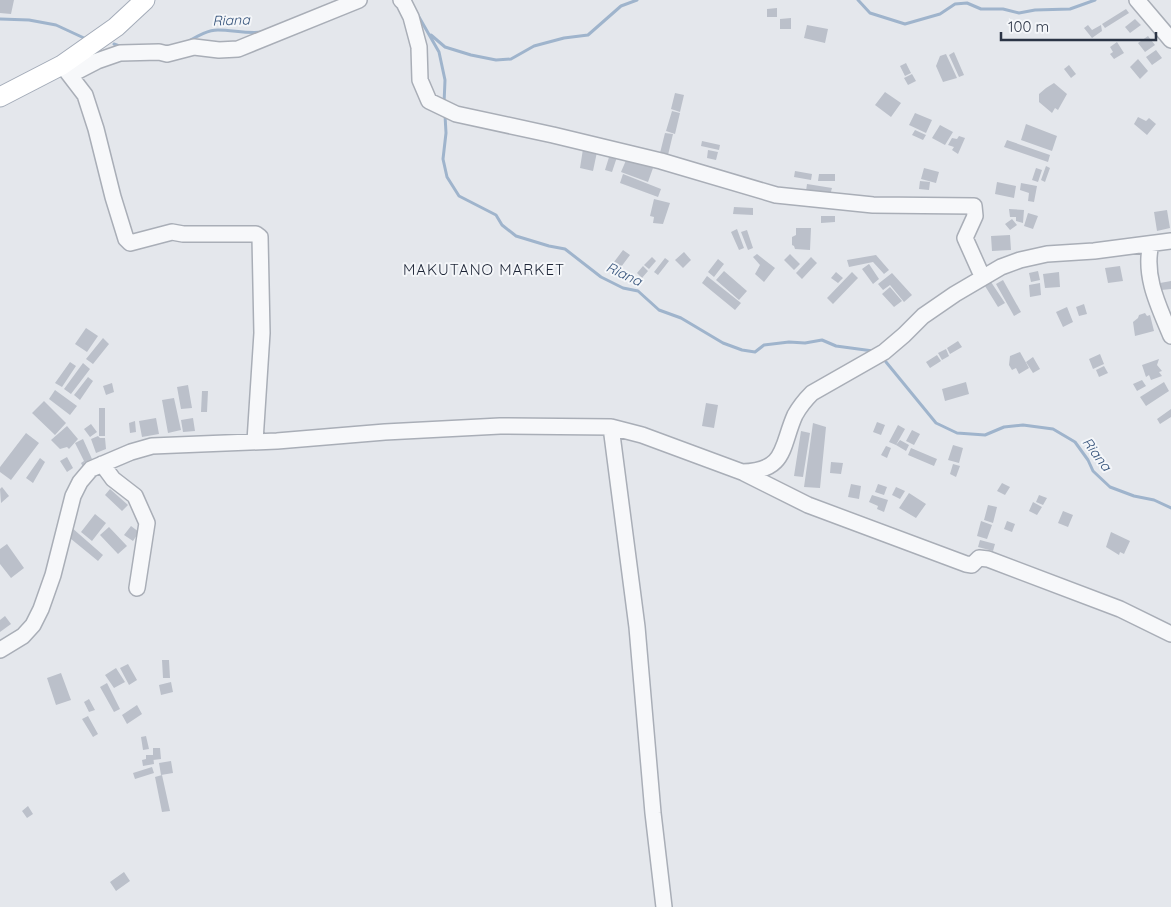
<svg xmlns="http://www.w3.org/2000/svg" width="1171" height="907" viewBox="0 0 1171 907" font-family="Quicksand,sans-serif">
<style>
.lines{fill:none;stroke-linecap:round;stroke-linejoin:round}
.stream{stroke:#9fb4cc;stroke-width:3}
.building{fill:#bbc0ca}
.minor-casing{stroke:#a9aeb7;stroke-width:18}
.major-casing{stroke:#a3abb8;stroke-width:21}
.minor{stroke:#f7f8fa;stroke-width:15}
.major{stroke:#fff;stroke-width:19}
.labels{text-anchor:middle;stroke-width:4;stroke-linejoin:round;paint-order:stroke}
.water-label{font-size:14px;font-style:italic;fill:#34527a;stroke:#f4f6f9}
.quarter-label{font-size:15px;letter-spacing:1px;fill:#1d2536;stroke:#f4f6f9}
</style>
<rect width="100%" height="100%" fill="#e4e7ec"/>
<g class="lines">
<!-- stream -->
<path class="stream" d="M858,0L870,13L905,24L940,14L955,4L967,3L981,9H1003L1019,13L1035,10L1070,9L1095,0
M415,10L439,52L445,80L444,104
M0,19L29,20L56,25L84,38
M431,35L445,47L471,55L496,60L511,59L534,46L564,38L588,35L621,6L637,0
M187,42C196,37 207,30 218,30C233,30 247,34 263,32
M114,44L122,47
M445,115L446,133L443,159L447,177L459,196L496,215L502,225L516,236L549,246L565,249L601,277L623,288L638,291L659,310L681,318L723,343L742,350L755,352L764,345L789,342L805,343L822,340L836,346L873,351
M886,362L936,423L957,433L985,435L1004,427L1023,425L1053,429L1075,442L1088,460L1093,471L1110,487L1134,496L1154,500L1171,508"/>
</g>
<!-- building -->
<path class="building" d="M0,0H14L11,14L0,13Z
M777,8V17H767V9Z
M1126,9L1129,13L1105,28L1102,24Z
M791,18V29H780V19Z
M1135,19L1141,25L1130,33L1125,27Z
M807,25L828,29L825,43L804,38Z
M1088,25L1092,30L1101,25L1102,31L1092,38L1084,28Z
M1148,36L1155,45L1145,52L1138,43Z
M1117,42L1124,53L1114,59L1110,54L1113,52L1110,47Z
M1156,50L1162,58L1152,65L1146,57Z
M954,52L964,75L959,77L949,55Z
M946,54L957,78L943,82L936,66L940,56Z
M1138,59L1148,71L1140,79L1130,67Z
M906,63L911,73L905,76L900,66Z
M1069,65L1076,74L1071,78L1064,69Z
M912,74L916,81L908,85L904,78Z
M1054,83L1067,94L1058,110L1055,108L1052,113L1039,102V94L1046,88Z
M885,92L901,103L891,117L875,105Z
M675,93L684,95L680,112L671,109Z
M672,111L680,113L675,134L666,131Z
M915,113L932,120L926,133L909,125Z
M1138,117L1146,121L1149,118L1156,124L1147,135L1134,124Z
M1026,124L1057,136L1052,151L1021,140Z
M940,125L953,132L945,145L932,138Z
M915,130L926,135L923,140L912,135Z
M665,133L673,134L668,155L660,153Z
M959,136L965,138L958,154L952,150L954,147L948,145L952,138L957,139Z
M1007,140L1050,155L1048,162L1004,147Z
M702,141L720,145L719,150L701,146Z
M583,149L597,152L593,171L580,168Z
M708,150L718,152L716,160L707,158Z
M610,154L617,157L612,172L605,170Z
M627,158L653,168L648,182L621,172Z
M1046,166L1050,168L1045,182L1041,180Z
M924,168L939,172L936,183L921,179Z
M1036,168L1042,170L1038,182L1032,180Z
M795,171L812,174L811,180L794,177Z
M623,174L661,189L658,197L620,183Z
M819,174H835V181H818Z
M920,181L930,182L929,190L919,189Z
M997,182L1016,186L1014,198L995,194Z
M1021,183L1037,186L1034,202L1028,201L1029,193L1020,190Z
M807,184L832,188L830,195L806,191Z
M654,199L670,203L663,224L653,223L654,217L650,216Z
M734,207L753,208V215L733,214Z
M1009,209L1024,210L1023,223L1016,221V217H1010Z
M1167,210L1170,228L1157,231L1154,212Z
M1028,213L1038,216L1033,229L1024,226Z
M821,216H835V222L821,223Z
M1012,219L1017,225L1010,230L1005,224Z
M796,228H811L810,250L795,249L794,246L792,245V237L796,235Z
M737,229L744,248L739,250L731,232Z
M747,230L753,248L748,250L741,232Z
M1010,235L1011,250L992,251L991,236Z
M623,250L630,255L621,267L614,262Z
M684,252L691,260L683,268L675,260Z
M757,254L775,268L764,282L755,274L760,265L753,257Z
M790,254L800,264L794,270L784,260Z
M876,255L889,270L884,274L873,262L849,267L847,260Z
M652,257L656,261L649,269L644,265Z
M811,257L817,263L802,279L796,273Z
M665,258L669,261L658,275L654,272Z
M718,259L724,264L714,277L708,272Z
M869,264L879,279L873,284L862,269Z
M643,266L648,271L642,278L637,273Z
M1120,266L1123,281L1108,283L1105,268Z
M724,271L747,291L739,300L716,280Z
M1038,271L1040,280L1031,282L1029,273Z
M836,272L843,278L838,283L831,278Z
M852,272L858,278L833,304L827,298Z
M1059,272L1060,287L1045,288L1043,274Z
M892,273L912,295L904,302L890,285L883,290L878,284Z
M707,276L741,303L735,310L702,283Z
M1003,280L1021,312L1014,316L996,284Z
M1171,281V289L1161,290L1160,283Z
M991,282L1005,303L998,307L985,286Z
M1040,283L1041,295L1030,297L1029,285Z
M890,287L902,301L894,307L882,294Z
M1084,304L1087,314L1079,316L1076,307Z
M1067,307L1073,322L1063,327L1056,312Z
M1145,313L1147,316L1150,315L1154,331L1135,336L1133,322L1138,318L1139,315Z
M86,328L98,336L87,352L75,344Z
M103,338L109,344L93,364L86,359Z
M958,341L962,347L950,354L947,348Z
M946,349L949,356L942,360L938,353Z
M1020,352L1029,368L1019,374L1016,368L1012,370L1009,365L1010,356Z
M1100,354L1104,364L1093,369L1089,359Z
M937,355L941,361L930,368L926,362Z
M1033,357L1040,369L1033,373L1026,362Z
M1159,359L1157,365L1162,371L1159,372L1162,376L1151,380L1149,375L1146,377L1142,365Z
M70,362L76,366L62,387L55,383Z
M83,363L90,369L71,394L64,389Z
M1104,366L1108,373L1099,377L1096,370Z
M88,377L93,381L80,400L74,395Z
M1142,380L1146,386L1137,391L1133,384Z
M966,382L969,394L945,401L942,389Z
M1164,382L1169,391L1146,406L1140,397Z
M112,383L114,392L106,395L103,386Z
M188,385L192,408L181,409L177,387Z
M55,390L77,406L70,415L49,399Z
M202,391H208L207,412H201Z
M174,398L181,430L168,433L162,400Z
M44,401L66,423L55,435L32,413Z
M706,403L718,405L714,428L702,426Z
M99,408H105V436H99Z
M1171,409V417L1160,424L1157,419Z
M156,418L159,434L142,437L139,421Z
M193,418L195,431L183,432L181,420Z
M135,421L136,432L130,433L129,423Z
M877,422L885,425L881,435L873,432Z
M813,423L826,427L820,488L804,487Z
M91,424L97,432L90,437L84,429Z
M898,425L905,429L896,445L889,442Z
M67,426L78,439L69,449L67,447L60,449L51,440Z
M912,430L920,434L914,445L906,441Z
M801,431L810,433L803,477L794,476Z
M26,433L39,443L11,480L0,472V467Z
M98,436L100,438H105L106,449L96,453L91,439Z
M83,439L92,459L84,463L86,466L83,467L81,463L84,461L75,443Z
M900,440L909,445L906,451L896,445Z
M953,445L963,448L959,463L948,460Z
M886,446L891,448L887,458L881,455Z
M911,448L937,459L934,466L908,455Z
M67,457L73,468L67,472L60,461Z
M40,458L45,462L33,483L26,478Z
M831,462L843,463L841,474L830,473Z
M953,464L960,466L956,477L950,474Z
M1002,483L1010,487L1005,495L997,491Z
M851,484L861,486L859,499L848,497Z
M878,484L887,487L884,495L875,492Z
M2,487L9,496L1,503L0,489Z
M896,487L905,491L900,499L892,495Z
M110,489L128,505L122,511L105,495Z
M909,493L926,504L916,518L899,508Z
M872,495L888,500L884,512L877,509L878,506L869,502Z
M1039,495L1047,498L1043,505L1036,502Z
M1033,502L1042,507L1037,515L1029,511Z
M988,505L997,507L993,523L984,520Z
M1063,511L1073,515L1068,527L1058,523Z
M95,514L106,523L92,541L81,532Z
M981,521L992,525L987,539L977,536Z
M1007,521L1015,524L1012,532L1004,529Z
M131,526L139,532L133,541L124,535Z
M71,527L103,555L98,561L65,534Z
M109,527L127,546L118,554L100,535Z
M1111,532L1130,541L1124,554L1120,552L1119,555L1106,547Z
M980,540L995,544L993,551L978,547Z
M7,544L24,568L11,578L0,564V549Z
M5,616L11,624L0,632V620Z
M162,660H169L170,678H163Z
M128,664L137,680L129,685L120,668Z
M116,668L125,682L114,688L105,675Z
M61,673L71,700L56,705L47,678Z
M171,682L173,692L161,695L159,685Z
M107,683L120,709L114,712L100,687Z
M89,699L95,710L89,712L84,702Z
M137,705L142,714L127,724L122,715Z
M88,716L98,734L93,737L82,719Z
M146,736L149,749L143,750L141,737Z
M153,748H160L161,759L153,760Z
M146,755H153L154,764L143,766L142,760L146,759Z
M171,761L173,773L161,775L159,763Z
M152,767L154,773L135,779L133,773Z
M162,775L170,811L162,812L155,777Z
M28,806L33,814L27,818L22,811Z
M124,872L130,881L116,891L110,882Z"/>
<g class="lines">
<!-- minor casing -->
<g class="minor-casing">
<path id="minor" d="M401,0L404,3L411,17L419,47L420,80L429,101L456,114L553,135L661,161L776,195L873,205L974,206L975,216L965,238L982,276
M1137,0L1171,40
M62,65L85,95L96,129L113,197L126,239L130,243L172,232L183,234H256L260,237L262,333L255,441
M70,75L97,61L120,53L159,52L167,54L194,47L219,50L238,49L359,0
M1151,244C1143,276 1159,307 1171,336
M611,427L637,627L653,813L664,907
M102,464L113,479L135,496L147,523L137,588
M744,473L808,505L966,564L972,565L979,558L988,559L1120,609L1171,634
M0,650L23,636L33,625L41,609L53,575L73,496L80,482L91,469L131,452L152,446L277,441L385,432L500,426L611,427L642,435L742,472C787,471 781,446 795,415C800,406 805,400 812,393L884,352L904,335L923,316L955,294L1001,267L1020,260L1047,254L1094,251L1171,241"/>
</g>
<!-- major casing -->
<g class="major-casing">
<path id="major" d="M0,97L62,65L116,27L145,0"/>
</g>
<!-- minor -->
<use href="#minor" class="minor"/>
<!-- major -->
<use href="#major" class="major"/>
</g>
<g class="labels">
<!-- water labels -->
<g class="water-label">
<text transform="translate(231 20) rotate(-2)" y="5">Riana</text>
<text transform="translate(624 274) rotate(25)" y="5">Riana</text>
<text transform="translate(1097 454) rotate(53)" y="5">Riana</text>
</g>
<!-- quarter labels -->
<g class="quarter-label">
<text x="484" y="275">MAKUTANO MARKET</text>
</g>
</g>
<!-- scale -->
<path d="M1001 32v8h155v-8" fill="none" stroke="#2b3445" stroke-width="2.5"/>
<text x="1008" y="32" font-size="15" fill="#2b3445" stroke="#f4f6f9" stroke-width="4" paint-order="stroke">100 m</text>
</svg>
